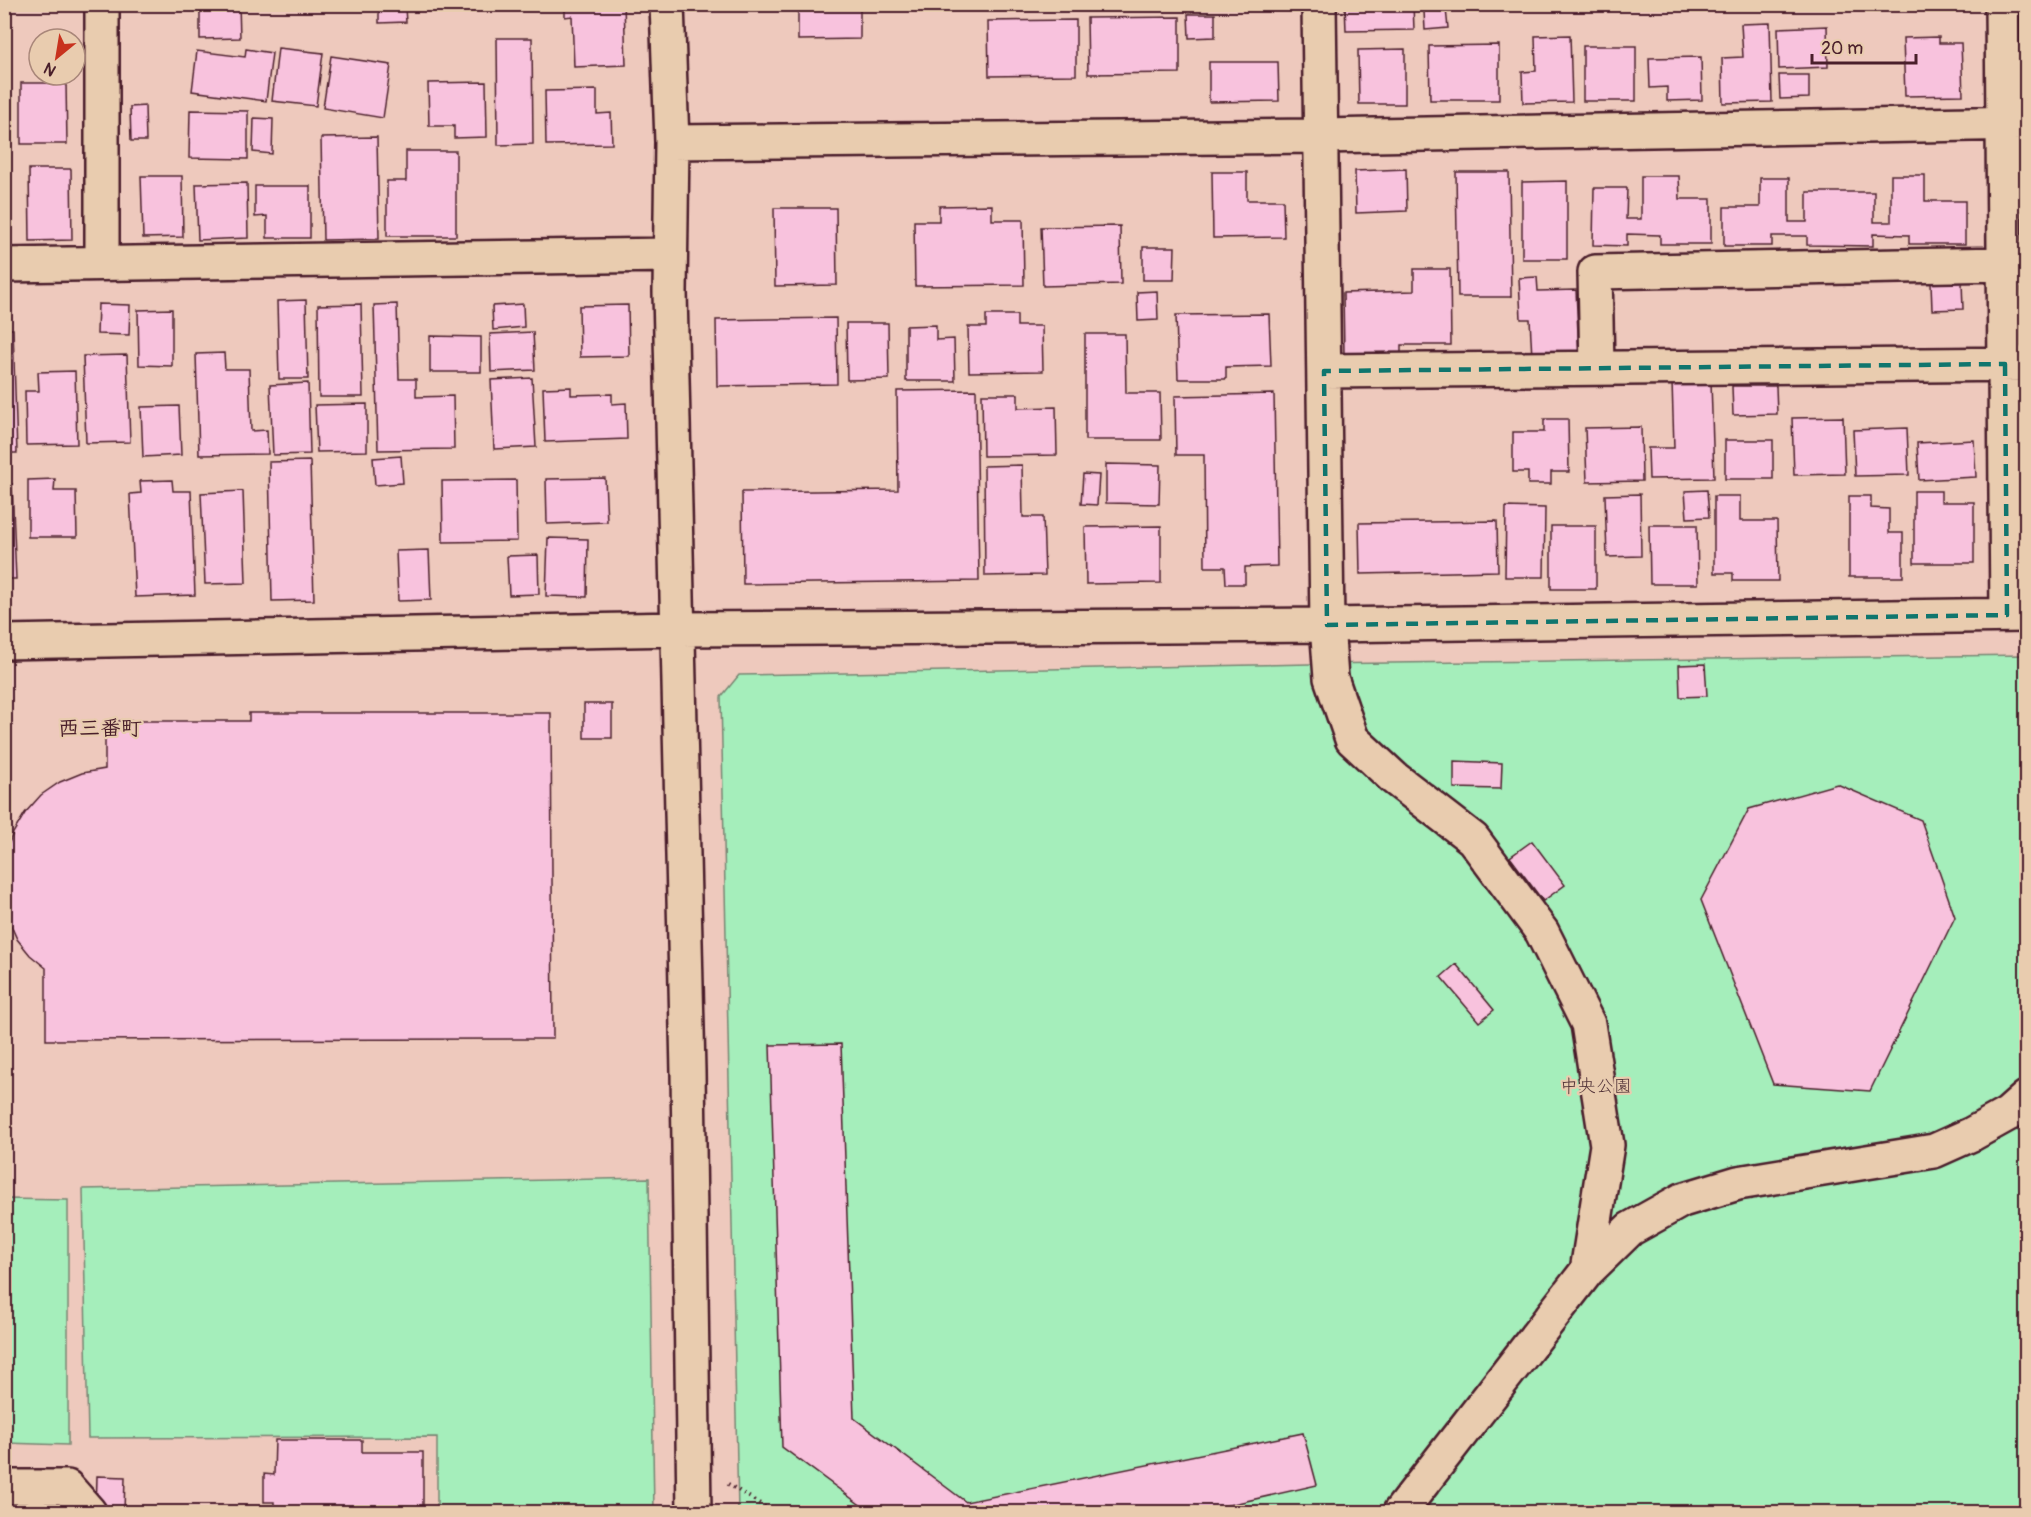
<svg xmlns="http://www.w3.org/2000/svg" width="2031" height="1517" viewBox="0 0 2031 1517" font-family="Pangolin,'Klee One',sans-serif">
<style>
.green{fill:#a5eebb;stroke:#788673;stroke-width:1.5}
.building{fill:#f8c2dd;stroke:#4a1f2b;stroke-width:1.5}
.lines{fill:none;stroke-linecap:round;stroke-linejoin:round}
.minor-casing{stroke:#4a1f2b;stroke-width:38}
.path{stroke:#4a1f2b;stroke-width:4;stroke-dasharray:1.5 4.5;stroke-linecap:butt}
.minor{stroke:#e9ccaf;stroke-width:33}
.marked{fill:none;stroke:#0f766e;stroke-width:4.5;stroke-dasharray:12 8;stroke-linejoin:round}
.labels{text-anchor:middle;stroke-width:4.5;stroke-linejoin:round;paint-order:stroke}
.park-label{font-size:18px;fill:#533439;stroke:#e9ccaf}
.quarter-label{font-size:21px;font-weight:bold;fill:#4a1f2b;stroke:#e9ccaf}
</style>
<rect width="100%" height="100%" fill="#eec9bd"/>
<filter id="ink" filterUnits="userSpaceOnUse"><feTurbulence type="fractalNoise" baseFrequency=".0167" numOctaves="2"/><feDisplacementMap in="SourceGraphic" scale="12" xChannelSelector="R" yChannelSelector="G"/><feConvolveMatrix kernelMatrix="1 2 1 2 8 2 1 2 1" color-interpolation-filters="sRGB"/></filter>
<g filter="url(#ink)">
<!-- green -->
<path class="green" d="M2026,655V1512H738L721,697L739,675L1310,664Z
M649,1178L654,1512H437V1437L88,1438L83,1189Z
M5,1199L68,1200V1445L5,1443Z"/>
<!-- building -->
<path class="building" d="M200,4H239L240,38L200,39Z
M421,4H489V6Z
M565,4H624L626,65L574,67L572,16L565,17Z
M798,4H860V39L798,40Z
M1345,4H1413L1414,30L1346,31Z
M1576,4H1634V5L1576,6Z
M1705,4H1763L1762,7Z
M379,8H405L406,22L379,23Z
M1446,9L1448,28L1425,30L1424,11Z
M1188,14H1215V37L1189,38Z
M1180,17V73L1088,74L1087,18Z
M1076,20V75L989,76L988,21Z
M1770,23L1772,102L1723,103L1722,58L1743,57L1741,24Z
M1827,26L1828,67L1779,69L1778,28Z
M1570,35L1572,102L1523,103L1522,72L1536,71L1535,36Z
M1939,37V43H1961L1963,95L1905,96L1903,38Z
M497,38H532L533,144L498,145Z
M1499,45V100H1430L1429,46Z
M1583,46H1636V101H1583Z
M278,48L323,53L316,106L272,101Z
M246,49L272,53L266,101L192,91L197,51L245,57Z
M1405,49V104H1359L1358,50Z
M331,56L391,65L383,118L323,108Z
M1701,57L1702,100L1667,101V87L1650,88L1649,58Z
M1209,62H1278L1279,101L1209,102Z
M1779,75H1809V98L1780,99Z
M486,82L487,137L454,138V126H429L428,83Z
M21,83H66L67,144H21Z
M597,90V114L611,113L612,144L546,145L545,91Z
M145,106L146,141H131L130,107Z
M190,110L248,111V159L189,158Z
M4,117H8L9,201H4Z
M254,118L273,119L272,154L253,152Z
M377,137L379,239L323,240L321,138Z
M406,151H456V236H387V181H406Z
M29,169H71L72,240L30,241Z
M1406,169L1407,211L1356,213L1355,171Z
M1212,172H1247V200H1283L1284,237L1213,238Z
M1456,172H1509L1511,297H1458Z
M1891,175H1925V201H1965V244H1909V235L1873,234V246L1807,245V236H1772V246H1724V207H1760V178H1789V222H1807V192H1874V222H1891Z
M141,176H182L183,237L143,238Z
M1641,176H1679L1680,199H1711V244H1660V235L1627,234V246L1593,245L1594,188H1627L1626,219H1641Z
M1567,181V259H1522V182Z
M247,183L248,238L198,240L196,184Z
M255,186H310V238H267V216L255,217Z
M992,205V220H1023L1024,285L915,286L914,221H939V206Z
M774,208H836L837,285L775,286Z
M1120,226L1121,284L1043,286L1041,227Z
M1143,247H1175L1174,280H1143Z
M1414,269H1450L1451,345H1401V353L1344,354L1343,293L1414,291Z
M1537,277L1538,291L1576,290L1579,356L1532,358L1530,319H1521L1519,278Z
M1962,282L1963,309L1932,310L1931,283Z
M1157,291L1158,320L1138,321L1137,292Z
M306,300L308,379H279L277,301Z
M98,304L130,305L129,335L97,334Z
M361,304L363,397H319L318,305Z
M397,304L399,379H416V397L453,396L454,449L378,450L374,305Z
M523,304L524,327L493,330L492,306Z
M628,305L629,356L580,357L579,306Z
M172,309V366L139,365L138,310Z
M1269,314L1271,366L1226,367V379H1178L1176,315Z
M986,315H1017V326H1042L1043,371L969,372L968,327H986Z
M836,318L837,384L717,386L716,320Z
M846,323H888L889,379L847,380Z
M936,325V340L954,339L955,381H906V326Z
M4,329H13L17,453H4Z
M533,332L535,370L491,372L490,334Z
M1085,334H1125L1126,393H1160L1161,440H1085Z
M430,336L481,337V372H430Z
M224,353L225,369H249L251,431L267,430L268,454L199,455L196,354Z
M127,355L130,442L86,443L83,356Z
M75,371L77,444L26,445L25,391H39L38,372Z
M532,378L536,447L494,449L491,380Z
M1711,381L1714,478L1649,479L1648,448H1674L1672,382Z
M308,383L310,454L273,455L270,385Z
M1732,386H1776L1777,414L1733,415Z
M571,387V395L612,394V404L626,403L627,439L545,442L543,388Z
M976,390L979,581L743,584L742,492L898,490L897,391Z
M982,394H1018V408L1056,407L1057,455L983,456Z
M1274,394L1277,566L1245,567V584H1226L1225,567H1205L1204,455H1176L1175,396Z
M367,404V451L317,452L315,405Z
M179,406L181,455L143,457L141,407Z
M1843,417L1845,474L1794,475L1792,418Z
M1544,419H1568L1569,472H1551V484H1528V472H1513V432H1544Z
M1641,427L1642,481L1587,482L1585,428Z
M1907,428L1909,475L1855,476L1853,430Z
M1725,440H1773V479H1725Z
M1974,440L1976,477L1919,480L1917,443Z
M401,456L403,483L375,485L373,458Z
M310,461L314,600L272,601L269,462Z
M1106,464L1160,465L1159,504L1106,503Z
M1022,465L1023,517H1043L1045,575L985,576L984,466Z
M1083,474L1099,475L1097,505L1081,504Z
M605,478L607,522L547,524L546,479Z
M55,479L54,491H76L77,537H28V480Z
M172,480L173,491H191L195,595L135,597L130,494L141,493L140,481Z
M516,480L517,541L443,542L442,481Z
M12,484L16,579H4V485Z
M1707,490L1709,517L1687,518L1685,491Z
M243,491L246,583L205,584L201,493Z
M1914,491H1941V502H1974V563H1914Z
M1640,494L1641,556L1607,557L1605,495Z
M1714,496H1740V521H1777L1778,581H1733V573H1714Z
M1849,496H1871V508L1889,509V533H1903V577H1849Z
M1506,507L1545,508L1544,577H1505Z
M1497,521L1498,571L1360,574L1359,523Z
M1649,525H1697L1698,584H1650Z
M1161,526V583L1086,584L1085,527Z
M1551,526H1596V589H1551Z
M548,538L588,539L587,597L546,596Z
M429,550L431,600L398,601L396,551Z
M538,555L539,594L509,595L507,556Z
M1705,664L1707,696L1680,697L1679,665Z
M584,704H612V738H584Z
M249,713H551L553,1039L46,1040V968L30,955L17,939L4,910V855L13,833L25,813L41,795L60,782L82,773L105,769V721H249Z
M1454,761L1502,763L1501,789L1454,788Z
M1837,784L1921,820L1955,917L1870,1091L1773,1084L1701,900L1749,809Z
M1532,841L1565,885L1543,901L1510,857Z
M1456,964L1494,1010L1479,1022L1441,977Z
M841,1044L854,1418L966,1502L1303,1433L1317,1485L1198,1512H870L782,1447L770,1045Z
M275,1440H362V1452H423V1512H274V1502H264V1474L274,1475Z
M97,1476L125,1477L124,1512H96Z"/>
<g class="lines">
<!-- minor casing -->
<g class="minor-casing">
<path id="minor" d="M667,4L672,142L670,292L688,1072L694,1512
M1319,4L1327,625L1331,678L1352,739L1394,778L1473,839L1542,932L1588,1024L1607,1145L1587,1271
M2002,4L2007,615
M672,142L1321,136L2026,123
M102,263V4
M4,265L669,255
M1597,368L1595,272L2004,264
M1324,371L2026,364
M4,642L678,629L1327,625L2026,615
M4,1487H67L89,1512
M1400,1512L1587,1271L1630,1229L1682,1200L1738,1183L1934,1151L1972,1134L2008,1114L2026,1098"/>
</g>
<!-- path -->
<path class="path" d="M728,1484L773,1512"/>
<!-- minor -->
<use href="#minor" class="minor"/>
</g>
</g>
<!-- marked area -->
<path class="marked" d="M2005,364L2007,615L1327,625L1324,371Z"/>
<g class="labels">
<!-- park labels -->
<g class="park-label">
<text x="1596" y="1092">中央公園</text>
</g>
<!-- quarter labels -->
<g class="quarter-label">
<text x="100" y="735">西三番町</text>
</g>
</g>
<!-- margin -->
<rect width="2031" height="1517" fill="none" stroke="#e9ccaf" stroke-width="24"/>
<rect x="12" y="12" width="2007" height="1493" fill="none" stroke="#4a1f2b" stroke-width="2" filter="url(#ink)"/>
<!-- north arrow -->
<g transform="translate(57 57) rotate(210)"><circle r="28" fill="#e9ccaf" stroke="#a9877a" stroke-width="1.5"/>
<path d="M0-4.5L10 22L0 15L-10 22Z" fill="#c8321e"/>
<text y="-9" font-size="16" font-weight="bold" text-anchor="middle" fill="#4a1f2b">N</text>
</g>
<!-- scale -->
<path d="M1812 54v9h104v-9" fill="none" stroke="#4a1f2b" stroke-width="3"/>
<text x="1821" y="54" font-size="18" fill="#4a1f2b" stroke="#e9ccaf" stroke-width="4.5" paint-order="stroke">20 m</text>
</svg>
